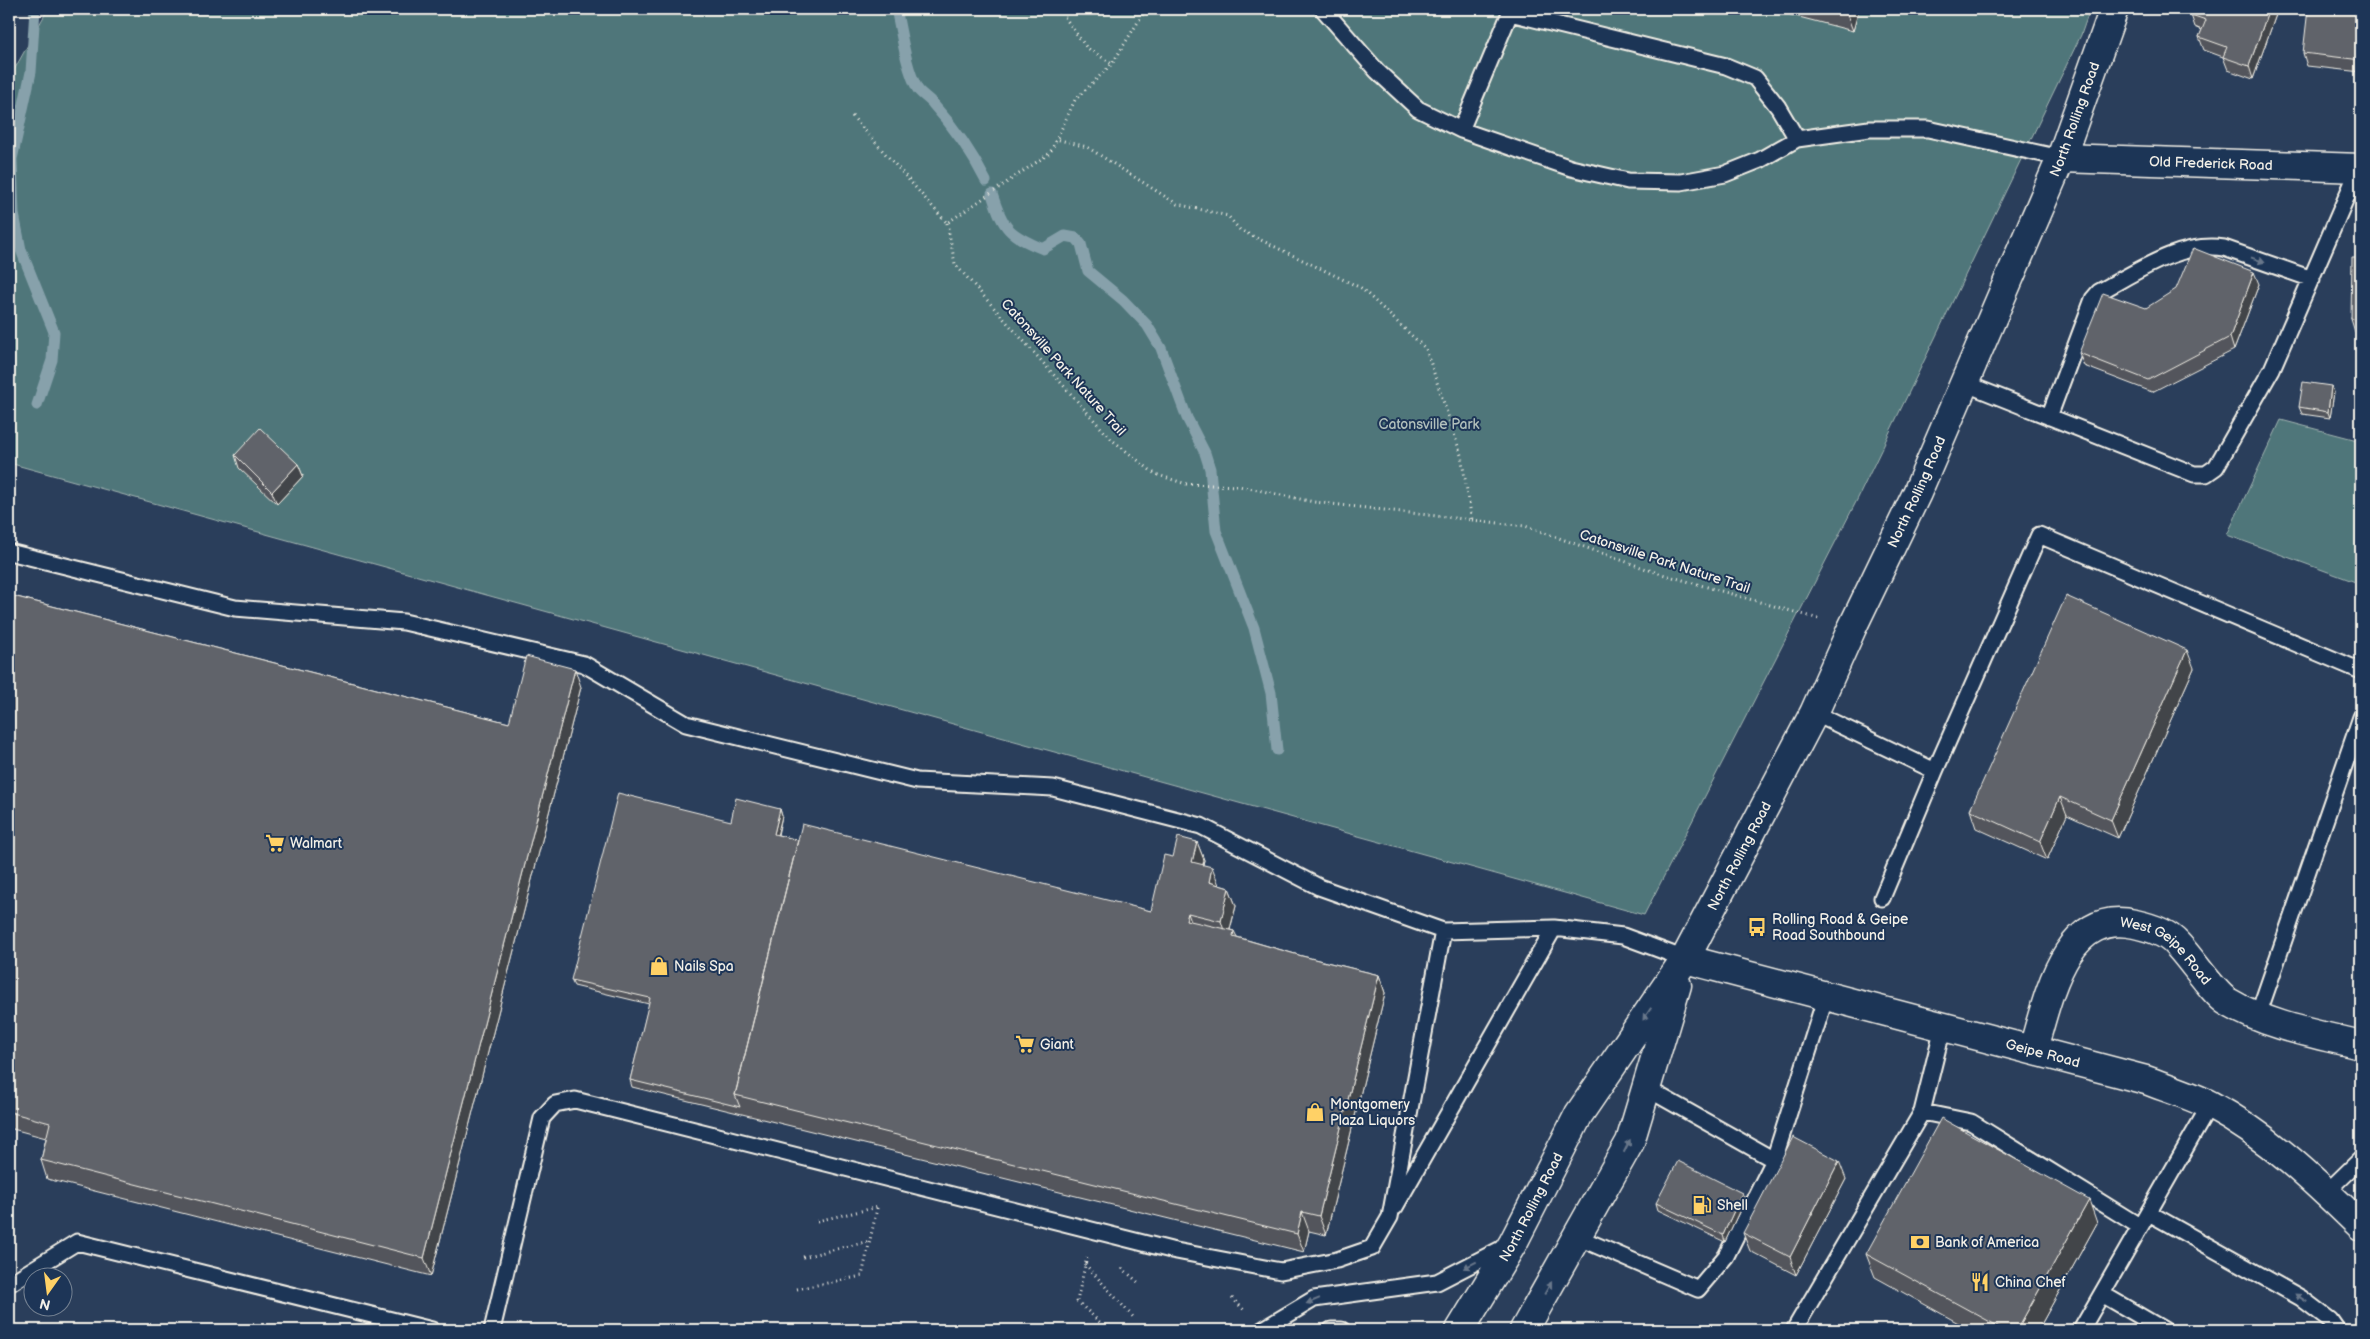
<svg xmlns="http://www.w3.org/2000/svg" width="2370" height="1339" viewBox="0 0 2370 1339" font-family="'Balsamiq Sans',sans-serif">
<style>
.green{fill:#4f767a;stroke:#a2b4b1}
.lines{fill:none;stroke-linecap:round;stroke-linejoin:round}
.stream{stroke:#87a1ab;stroke-width:11}
.lane-casing{stroke:#f4f1e8;stroke-width:19}
.street-casing{stroke:#f4f1e8;stroke-width:31}
.secondary-casing{stroke:#f4f1e8;stroke-width:31}
.primary-casing{stroke:#f4f1e8;stroke-width:31}
.path{stroke:#f4f1e8;stroke-width:3;stroke-dasharray:1 4;stroke-linecap:butt}
.lane{stroke:#1d3557;stroke-width:15}
.street{stroke:#1d3557;stroke-width:28}
.secondary{stroke:#1d3557;stroke-width:28}
.primary{stroke:#1d3557;stroke-width:28}
.wall{fill:#53555b;stroke:#f4f1e8}
.shaded-wall{fill:#43454a;stroke:#f4f1e8}
.building{fill:#60636a;stroke:#f4f1e8}
.oneway{fill:#68778a}
.labels{text-anchor:middle;stroke-width:4;stroke-linejoin:round;paint-order:stroke}
.street-label{font-size:14px;fill:#f4f1e8;stroke:#1d3557}
.park-label{font-size:14px;fill:#b2c0bc;stroke:#1d3557}
.poi-label{font-size:14px;fill:#f4f1e8;stroke:#1d3557;text-anchor:start}
</style>
<rect width="100%" height="100%" fill="#2a3e5b"/>
<filter id="ink" filterUnits="userSpaceOnUse"><feTurbulence type="fractalNoise" baseFrequency=".02" numOctaves="2"/><feDisplacementMap in="SourceGraphic" scale="10" xChannelSelector="R" yChannelSelector="G"/><feConvolveMatrix kernelMatrix="1 2 1 2 8 2 1 2 1" color-interpolation-filters="sRGB"/></filter>
<g filter="url(#ink)">
<!-- green -->
<path class="green" d="M48,9H2090L2081,35L1857,500L1644,915L9,463V79Z
M2281,420L2361,441V584L2227,535Z"/>
<g class="lines">
<!-- stream -->
<path class="stream" d="M35,9L31,72L12,159L14,214L21,250L54,332L52,360L37,405
M896,9C902,34 905,65 917,88C920,94 929,98 933,104C954,127 972,153 986,181
M992,194C1003,229 1009,235 1043,249L1065,236L1076,238L1081,244L1088,271L1123,300L1147,325L1161,348L1187,418L1205,453L1210,469L1216,531L1254,628L1271,693L1277,750"/>
<!-- lane casing -->
<g class="lane-casing">
<path id="lane" d="M1323,9L1377,71L1418,109L1461,130L1571,168L1628,181L1681,182L1725,174L1760,160L1797,139L1869,129H1928L2061,158
M1461,130L1510,13L1726,66L1755,78L1778,107L1797,139
M1964,383L2194,474H2206L2216,467L2272,369L2359,168
M2049,417L2093,299L2099,292C2135,273 2180,241 2224,248L2312,279
M9,552L235,608L404,622L584,664L686,724L917,781L1053,788L1201,826L1319,887L1443,931
M1814,713L1935,771
M1882,898L1935,771L2039,535L2361,671
M2257,1018L2361,717
M1646,1088L1774,1160L1826,996
M1922,1112L1971,1122L2139,1226
M2327,1192L2361,1159
M1395,1207L1554,928
M2149,1213L2301,1298L2330,1320L2337,1330
M1577,1237L1698,1289L1726,1256L1774,1160
M9,1284L77,1242L432,1330
M2102,1294L2164,1330
M492,1330L542,1118L555,1104L575,1100L1171,1250L1270,1269L1281,1271L1337,1260L1372,1248L1390,1217L1443,931L1554,928L1623,936L1685,959
M1262,1330L1314,1299L1437,1282L1507,1246
M1331,1330H1342
M1794,1330L1922,1112L1943,1027
M2081,1330L2210,1105"/>
</g>
<!-- street casing -->
<g class="street-casing">
<g id="street">
<path id="s1" d="M1685,959L2146,1080C2167,1088 2190,1095 2210,1105C2268,1136 2315,1181 2361,1226"/>
<path id="s2" d="M2033,1049C2048,999 2064,908 2135,924C2149,927 2166,932 2176,943C2190,957 2214,994 2228,1002C2268,1026 2316,1034 2361,1045"/>
</g>
</g>
<!-- secondary casing -->
<g class="secondary-casing">
<g id="secondary">
<path id="s3" d="M2061,158L2361,168"/>
</g>
</g>
<!-- primary casing -->
<g class="primary-casing">
<g id="primary">
<path id="s4" d="M1460,1330L1513,1243L1579,1114L1685,959L1814,713L1852,628L1917,493L2061,158L2114,9"/>
<path d="M1524,1330L1630,1142L1677,985"/>
</g>
</g>
<!-- path -->
<path class="path" d="M1059,9L1086,47L1112,64
M852,116L947,223L1050,153L1075,100L1112,64L1146,9
M947,223L955,264L1111,439L1155,474L1186,484L1239,486L1314,502L1472,520L1461,455L1426,349L1361,288L1240,230L1228,216L1177,204L1087,147L1056,139
M1472,520L1525,526L1655,572L1819,619
M817,1221L878,1207
M803,1257L870,1241
M1087,1257L1077,1301L1108,1330
M1085,1264L1134,1318
M1122,1268L1140,1284
M797,1289L862,1276L878,1204
M1232,1298L1245,1311"/>
<!-- lane -->
<use href="#lane" class="lane"/>
<!-- street -->
<use href="#street" class="street"/>
<!-- secondary -->
<use href="#secondary" class="secondary"/>
<!-- primary -->
<use href="#primary" class="primary"/>
</g>
<!-- wall -->
<path class="wall" d="M1768,9H1859L1853,31Z
M2278,9L2253,79L2228,70L2223,57L2204,50L2199,37L2202,30L2195,27L2191,15Z
M2361,9V72L2307,66L2303,53Z
M2361,257V332H2355L2351,319Z
M2259,284L2234,350L2152,392L2084,366L2079,353L2146,308Z
M2334,392L2330,418L2302,414L2299,407Z
M235,455L298,464L303,476L277,504L239,468Z
M9,595L509,723L581,687L431,1276L47,1179L41,1160L46,1138L9,1128Z
M2194,668L2118,838L2067,815L2047,860L1976,828L1970,810Z
M780,809L782,816L778,835L798,840L1151,911L1173,857L1197,842L1204,860L1203,865L1219,885L1229,888L1236,906L1230,930L1234,931L1237,937L1302,956L1379,975L1385,993L1326,1235L1309,1231L1304,1252L632,1087L630,1080L649,1004L574,986L571,980L731,821Z
M1846,1179L1796,1275L1750,1251L1743,1233Z
M1745,1199L1725,1242L1658,1210L1656,1203Z
M2097,1223L2038,1330H1971L1875,1277L1866,1254Z"/>
<!-- shaded-wall -->
<path class="shaded-wall" d="M1845,9H1859L1853,31Z
M2269,9H2278L2253,79L2249,66Z
M2254,272L2259,284L2234,350L2230,337Z
M2331,386L2334,392L2330,418L2328,412Z
M298,464L303,476L277,504L272,492Z
M2187,650L2194,668L2118,838L2111,820Z
M575,669L581,687L431,1276L424,1258Z
M2060,797L2067,815L2047,860L2040,842Z
M780,809L782,816L776,840L774,834Z
M1197,842L1204,860L1199,880L1192,862Z
M1212,867L1219,885L1209,882Z
M1229,888L1236,906L1227,940L1221,921Z
M1188,913L1194,931L1186,920Z
M1379,975L1385,993L1326,1235L1319,1216Z
M1839,1161L1846,1179L1796,1275L1790,1257Z
M1742,1193L1745,1199L1725,1242L1723,1235Z
M2089,1200L2097,1223L2038,1330H2017Z
M1302,1212L1309,1231L1304,1252L1297,1234Z"/>
<!-- building -->
<path class="building" d="M2193,9H2269L2249,66L2223,57L2227,47L2199,37L2206,20L2191,15Z
M2308,9H2361V60L2303,53Z
M2193,248L2254,272L2230,337L2148,380L2079,353L2103,293L2146,308L2176,289Z
M2352,257H2361V320L2351,319Z
M2303,382L2331,386L2328,412L2299,407Z
M260,428L298,464L272,492L235,455Z
M9,595L509,723L526,656L575,669L424,1258L41,1160L50,1123L9,1112Z
M2066,596L2187,650L2111,820L2060,797L2040,842L1970,810Z
M618,793L731,821L736,798L780,809L774,834L798,840L735,1095L740,1107L630,1080L650,998L571,980Z
M802,824L1151,911L1164,855L1173,857L1178,837L1197,842L1192,862L1212,867L1209,882L1229,888L1221,921L1188,913L1186,920L1234,931L1233,936L1302,956L1379,975L1319,1216L1302,1212L1297,1234L735,1095Z
M1941,1118L2089,1200L2017,1330H2005L1866,1254Z
M1793,1137L1839,1161L1790,1257L1743,1233Z
M1678,1161L1742,1193L1723,1235L1656,1203Z"/>
<!-- one-way arrows -->
<defs><path id="oneway-solid" d="M-6-.8H1V-3.2L6.5 0L1 3.2V.8H-6Z" transform="scale(1.25)"/></defs>
<g class="oneway">
<use href="#oneway-solid" transform="translate(2258 260) rotate(20)"/>
<use href="#oneway-solid" transform="translate(1647 1014) rotate(124)"/>
<use href="#oneway-solid" transform="translate(1627 1146) rotate(-64)"/>
<use href="#oneway-solid" transform="translate(1470 1265) rotate(153)"/>
<use href="#oneway-solid" transform="translate(1548 1288) rotate(-60)"/>
<use href="#oneway-solid" transform="translate(2301 1298) rotate(-146)"/>
<use href="#oneway-solid" transform="translate(1313 1301) rotate(158)"/>
</g>
</g>
<!-- icons -->
<defs>
<g id="supermarket-bare" transform="scale(1.5)"><path d="M-6-5.5h2.5l.6 2H6L4.5 2H-2.5L-4.4-4H-6ZM-1.5 3.2a1.3 1.3 0 1 0 .1 0ZM3 3.2a1.3 1.3 0 1 0 .1 0Z" fill="#ffd166" stroke="#1d3557" stroke-width="2.5" paint-order="stroke"/></g>
<g id="bus-bare" transform="scale(1.5)"><path d="M-5-6H5V4H4V6H2V4H-2V6H-4V4H-5ZM-3.5-4V0h7V-4ZM-3.5 1.2v1.5H-2V1.2ZM2 1.2v1.5H3.5V1.2Z" fill="#ffd166" stroke="#1d3557" stroke-width="2.5" paint-order="stroke"/></g>
<g id="shop-bare" transform="scale(1.5)"><path d="M-5-2.5h2.3a2.7 3.5 0 0 1 5.4 0H5L5.5 6h-11ZM-1.5-2.5h3a1.5 2.3 0 0 0-3 0Z" fill="#ffd166" stroke="#1d3557" stroke-width="2.5" paint-order="stroke"/></g>
<g id="fuel-bare" transform="scale(1.5)"><path d="M-5.5-6h7V0h2V4h1.3V-2.5L3-4.5l.8-.8L6-3V5H2.5V1h-1V6h-7ZM-4.2-4.7v3.2H.2V-4.7Z" fill="#ffd166" stroke="#1d3557" stroke-width="2.5" paint-order="stroke"/></g>
<g id="bank-bare" transform="scale(1.5)"><path d="M-6-4H6V4H-6ZM0-2.3a2.3 2.3 0 1 0 0 4.6a2.3 2.3 0 1 0 0-4.6Z" fill="#ffd166" stroke="#1d3557" stroke-width="2.5" paint-order="stroke"/></g>
<g id="restaurant-bare" transform="scale(1.5)"><path d="M-5-6h1v4h1v-4h1v4h1v-4h1v5L-1.5 .5V6h-2V.5L-5-1ZM5-6V6H3V1.5H1.5Q1.5-4 5-6Z" fill="#ffd166" stroke="#1d3557" stroke-width="2.5" paint-order="stroke"/></g>
</defs>
<g fill-rule="evenodd">
<use href="#supermarket-bare" x="275" y="843"/>
<use href="#bus-bare" x="1757" y="927"/>
<use href="#shop-bare" x="659" y="966"/>
<use href="#supermarket-bare" x="1025" y="1044"/>
<use href="#shop-bare" x="1315" y="1112"/>
<use href="#fuel-bare" x="1702" y="1205"/>
<use href="#bank-bare" x="1920" y="1242"/>
<use href="#restaurant-bare" x="1980" y="1282"/>
</g>
<g class="labels">
<!-- street labels -->
<g class="street-label">
<text dy="5" stroke="none"><textPath href="#s4" startOffset="1361">North Rolling Road</textPath></text>
<text dy="5" stroke="none"><textPath href="#s3" startOffset="150">Old Frederick Road</textPath></text>
<text transform="translate(1064 367) rotate(48)" y="5">Catonsville Park Nature Trail</text>
<text dy="5" stroke="none"><textPath href="#s4" startOffset="956">North Rolling Road</textPath></text>
<text transform="translate(1665 561) rotate(18)" y="5">Catonsville Park Nature Trail</text>
<text dy="5" stroke="none"><textPath href="#s4" startOffset="551">North Rolling Road</textPath></text>
<text dy="5" stroke="none"><textPath href="#s2" startOffset="222">West Geipe Road</textPath></text>
<text dy="5" stroke="none"><textPath href="#s1" startOffset="370">Geipe Road</textPath></text>
<text dy="5" stroke="none"><textPath href="#s4" startOffset="142">North Rolling Road</textPath></text>
</g>
<!-- park labels -->
<g class="park-label">
<text x="1429" y="429">Catonsville Park</text>
</g>
<!-- poi labels -->
<g class="poi-label">
<text x="290" y="848">Walmart</text>
<text x="1772" y="924">Rolling Road &amp; Geipe<tspan x="1772" dy="16">Road Southbound</tspan></text>
<text x="674" y="971">Nails Spa</text>
<text x="1040" y="1049">Giant</text>
<text x="1330" y="1109">Montgomery<tspan x="1330" dy="16">Plaza Liquors</tspan></text>
<text x="1717" y="1210">Shell</text>
<text x="1935" y="1247">Bank of America</text>
<text x="1995" y="1287">China Chef</text>
</g>
</g>
<!-- margin -->
<rect width="2370" height="1339" fill="none" stroke="#1d3557" stroke-width="30"/>
<rect x="15" y="15" width="2340" height="1309" fill="none" stroke="#f4f1e8" stroke-width="2" filter="url(#ink)"/>
<!-- north arrow -->
<g transform="translate(48 1292) rotate(194)"><circle r="24" fill="#1d3557" stroke="#738091"/>
<path d="M0-4L9 19L0 12L-9 19Z" fill="#ffd166"/>
<text y="-8" font-size="14" font-weight="bold" text-anchor="middle" fill="#f4f1e8">N</text>
</g>
</svg>
